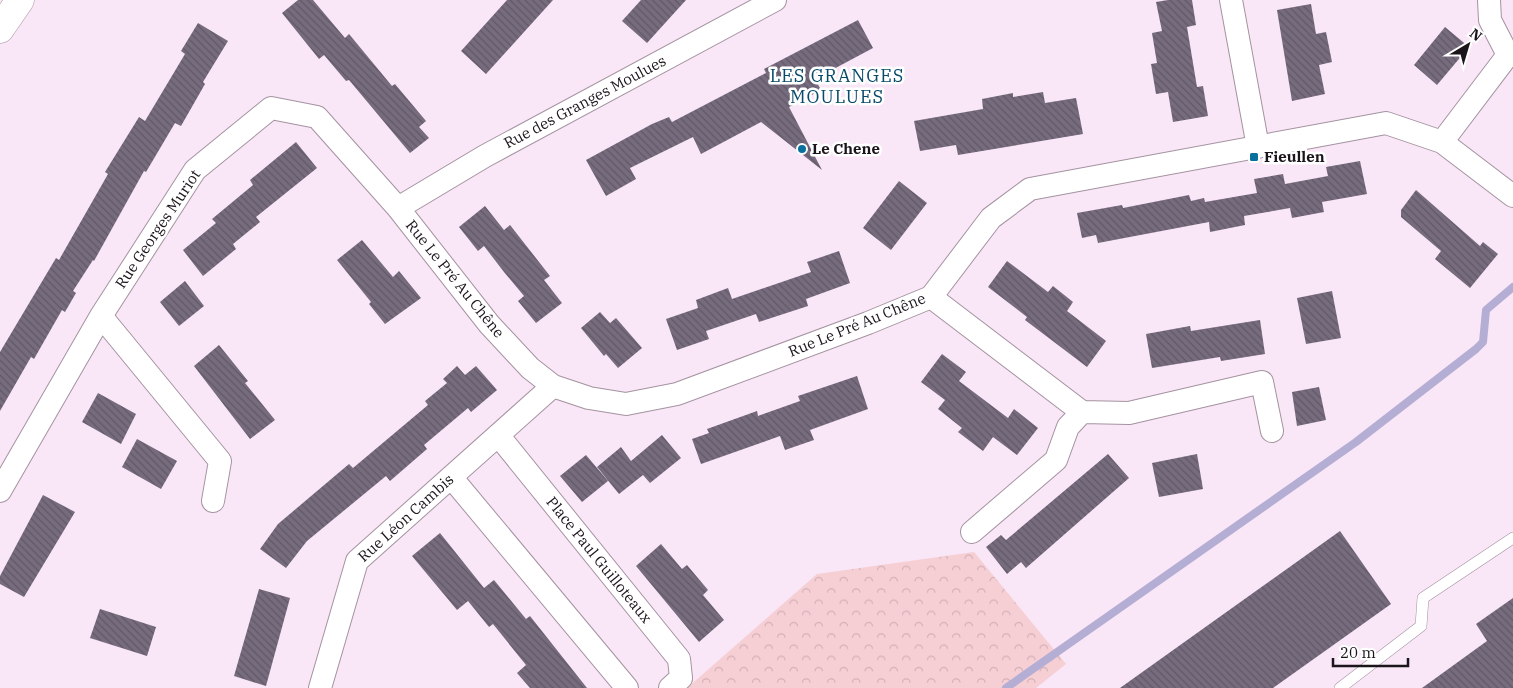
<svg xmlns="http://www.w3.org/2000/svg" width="1513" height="688" viewBox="0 0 1513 688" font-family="'IBM Plex Serif',serif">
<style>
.forest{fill:url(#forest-crowns)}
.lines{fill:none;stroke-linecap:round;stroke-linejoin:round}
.stream{stroke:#b4aed4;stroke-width:8}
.building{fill:url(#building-back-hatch)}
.lane-casing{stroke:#a493a1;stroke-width:12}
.street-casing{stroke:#a493a1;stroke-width:24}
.highway-casing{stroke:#a493a1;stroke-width:29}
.lane{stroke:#fff;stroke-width:11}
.street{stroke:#fff;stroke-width:22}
.highway{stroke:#fff;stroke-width:28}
.poi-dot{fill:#096f9c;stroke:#fff;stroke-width:2}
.labels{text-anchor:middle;stroke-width:5;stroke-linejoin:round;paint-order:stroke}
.street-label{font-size:15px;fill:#1b141a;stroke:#fff}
.poi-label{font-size:15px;font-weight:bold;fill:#1b141a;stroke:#fff;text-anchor:start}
.quarter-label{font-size:18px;letter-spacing:1px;fill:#074a69;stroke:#fff}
</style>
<defs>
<pattern id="forest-crowns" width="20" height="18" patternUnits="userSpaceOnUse" patternTransform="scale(1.25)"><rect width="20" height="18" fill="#f6cfd5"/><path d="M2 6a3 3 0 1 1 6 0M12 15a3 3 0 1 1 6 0" fill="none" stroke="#d2b1b6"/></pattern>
<pattern id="building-back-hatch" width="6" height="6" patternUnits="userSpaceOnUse" patternTransform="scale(1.25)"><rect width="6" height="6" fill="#776c7e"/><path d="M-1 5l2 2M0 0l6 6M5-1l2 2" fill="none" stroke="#615866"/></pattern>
</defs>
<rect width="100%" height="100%" fill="#f9e6f6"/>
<!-- forest -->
<path class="forest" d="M974,552L1066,664L1036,688H687L817,574Z"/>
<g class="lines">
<!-- stream -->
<path class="stream" d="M1006,688L1356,442L1476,349L1483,342L1486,310L1513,287"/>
</g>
<!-- building -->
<path class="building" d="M298,0H313L345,38L349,34L392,86L395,84L426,121L419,127L429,138L410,153L349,80L346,81L324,55L319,59L282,13Z
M507,0H553L486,74L461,51Z
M641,0H686L647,43L622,21Z
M1168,0H1192L1196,25L1187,27L1197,87L1203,86L1208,116L1173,122L1168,92L1156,94L1151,64L1157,63L1152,33L1162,31L1156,2Z
M1311,4L1316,34L1326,32L1332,62L1319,65L1325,94L1292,101L1277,10Z
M858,20L873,48L815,79L821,90L789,107L822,170L761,122L701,154L693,137L630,168L636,179L606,196L586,160L652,124L669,117L672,122L766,73L764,69Z
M198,23L228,41L203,82L205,84L181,126L175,123L146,172L144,171L94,261L93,260L73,291L76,293L65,312L62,310L34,359L31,357L0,411V352L56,258L59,260L108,174L105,172L139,117L145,121L185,54L181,51Z
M1445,27L1469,47L1437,85L1414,65Z
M1043,92L1045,103L1076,98L1083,134L958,155L956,145L920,151L914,121L983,109L982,99L1013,93V97Z
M296,142L317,168L256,217L260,222L233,244L236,249L203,276L183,250L216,223L212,219L253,185L250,180Z
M1360,161L1367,194L1322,202L1324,212L1292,218L1290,208L1244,216L1245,225L1210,232L1209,222L1098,243L1096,235L1082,238L1077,213L1122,205L1123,208L1189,195L1191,201L1204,198L1205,202L1257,193L1254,179L1283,174L1285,184L1328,176L1326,167Z
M899,181L927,203L891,250L863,228Z
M1416,190L1480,246L1483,242L1498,254L1470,288L1435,259L1441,251L1401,217V210Z
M485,206L504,230L510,225L550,276L544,280L562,303L536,323L518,301L524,296L504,272L484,246L478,251L459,227Z
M362,240L393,277L399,271L421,298L385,324L369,304L371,302L337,260Z
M839,251L850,283L806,299L808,306L759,322L756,314L706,331L709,339L677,350L666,319L698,308L696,300L728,288L732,299L811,272L807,262Z
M1007,261L1048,292L1053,286L1073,302L1067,311L1106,341L1087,367L1025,320L1027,317L988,287Z
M185,281L204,306L179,326L160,302Z
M1332,291L1341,338L1306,344L1297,298Z
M600,312L610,323L616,318L642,348L618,368L606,354L604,356L581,328Z
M1260,320L1265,354L1221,361L1220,357L1152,368L1146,334L1190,326L1191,331Z
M219,345L248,381L245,383L275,420L250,439L194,366Z
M942,354L966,372L959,381L1008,418L1014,409L1038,428L1017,455L993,437L983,451L958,432L962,428L938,409L945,400L921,382Z
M457,366L465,375L476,366L497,390L471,412L468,408L424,445L427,449L390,481L386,476L307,541L286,568L260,549L278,524L349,464L353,468L428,405L425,401L447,383L443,379Z
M857,376L868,409L810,430L814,440L785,450L780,436L701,464L692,439L709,433L707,429L757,411L758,416L800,401L798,396Z
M1319,387L1326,420L1297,426L1292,392Z
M98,393L136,414L121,444L82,422Z
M662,435L681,458L650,483L636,467L643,475L619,494L597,467L621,447L631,461Z
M137,439L177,461L161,489L122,467Z
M1108,454L1129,478L1026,568L1021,562L1007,574L986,547L1001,535L1006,540Z
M1197,454L1203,489L1159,497L1152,463Z
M586,455L608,481L582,502L560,476Z
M43,495L75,512L24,597L0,584V576Z
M1340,531L1391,604L1273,688H1120Z
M440,533L484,588L494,580L526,619L530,616L587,688H530L517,673L526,665L493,624L489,627L468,601L457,610L412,556Z
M661,544L682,569L687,565L708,590L703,595L724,620L699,642L636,566Z
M259,589L290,598L266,686L234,676Z
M1513,598V688H1422L1487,641L1476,624Z
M100,609L156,627L147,656L90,638Z"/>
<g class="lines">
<!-- lane casing -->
<g class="lane-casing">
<path id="lane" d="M1340,688L1421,626L1423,598L1513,538"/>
</g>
<!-- street casing -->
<g class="street-casing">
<path id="street" d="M1231,0L1258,147
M1442,142L1508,55L1490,20L1489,0
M398,208L485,156L775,0
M931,297L1082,412L1129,413L1262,382L1272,431
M101,316L220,461L213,501
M498,435L679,659L681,678L670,688
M451,477L627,688
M0,491L101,316L195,170L271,108L317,117L398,208L489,324L530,368L553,386L589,398L626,404L677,394L868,323L931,297L991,218L1030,189L1386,123L1442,142L1513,196
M972,532L1056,460L1068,427L1082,412
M320,688L357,561L553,386"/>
</g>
<!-- highway casing -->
<g class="highway-casing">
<path id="highway" d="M0,29L20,0"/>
</g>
<!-- lane -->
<use href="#lane" class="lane"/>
<!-- street -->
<use href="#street" class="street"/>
<!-- highway -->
<use href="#highway" class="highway"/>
</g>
<!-- markers -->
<g class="poi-dot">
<circle cx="802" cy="149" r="5"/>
<rect x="1249" y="152" width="10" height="10" rx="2.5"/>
</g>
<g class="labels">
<!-- street labels -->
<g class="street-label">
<text transform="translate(585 102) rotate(-28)" y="5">Rue des Granges Moulues</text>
<text transform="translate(158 229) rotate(-56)" y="5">Rue Georges Muriot</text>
<text transform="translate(455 279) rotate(51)" y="5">Rue Le Pré Au Chêne</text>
<text transform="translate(857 325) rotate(-22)" y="5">Rue Le Pré Au Chêne</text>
<text transform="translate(406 518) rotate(-42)" y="5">Rue Léon Cambis</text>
<text transform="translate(599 560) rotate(51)" y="5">Place Paul Guilloteaux</text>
</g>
<!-- poi labels -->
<g class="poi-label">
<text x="812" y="154">Le Chene</text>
<text x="1264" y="162">Fieullen</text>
</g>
<!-- quarter labels -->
<g class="quarter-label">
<text x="837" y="82">LES GRANGES<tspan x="837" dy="21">MOULUES</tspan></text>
</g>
</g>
<!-- north arrow -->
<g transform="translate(1468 45) rotate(38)" stroke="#ffffff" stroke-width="4" paint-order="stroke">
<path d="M0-4L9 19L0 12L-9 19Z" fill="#1b141a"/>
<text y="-8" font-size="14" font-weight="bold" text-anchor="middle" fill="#1b141a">N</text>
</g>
<!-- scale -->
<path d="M1333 658v8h75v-8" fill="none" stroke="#1b141a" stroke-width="2.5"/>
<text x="1340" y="658" font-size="15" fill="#1b141a" stroke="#ffffff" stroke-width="4" paint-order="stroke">20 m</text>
</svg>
